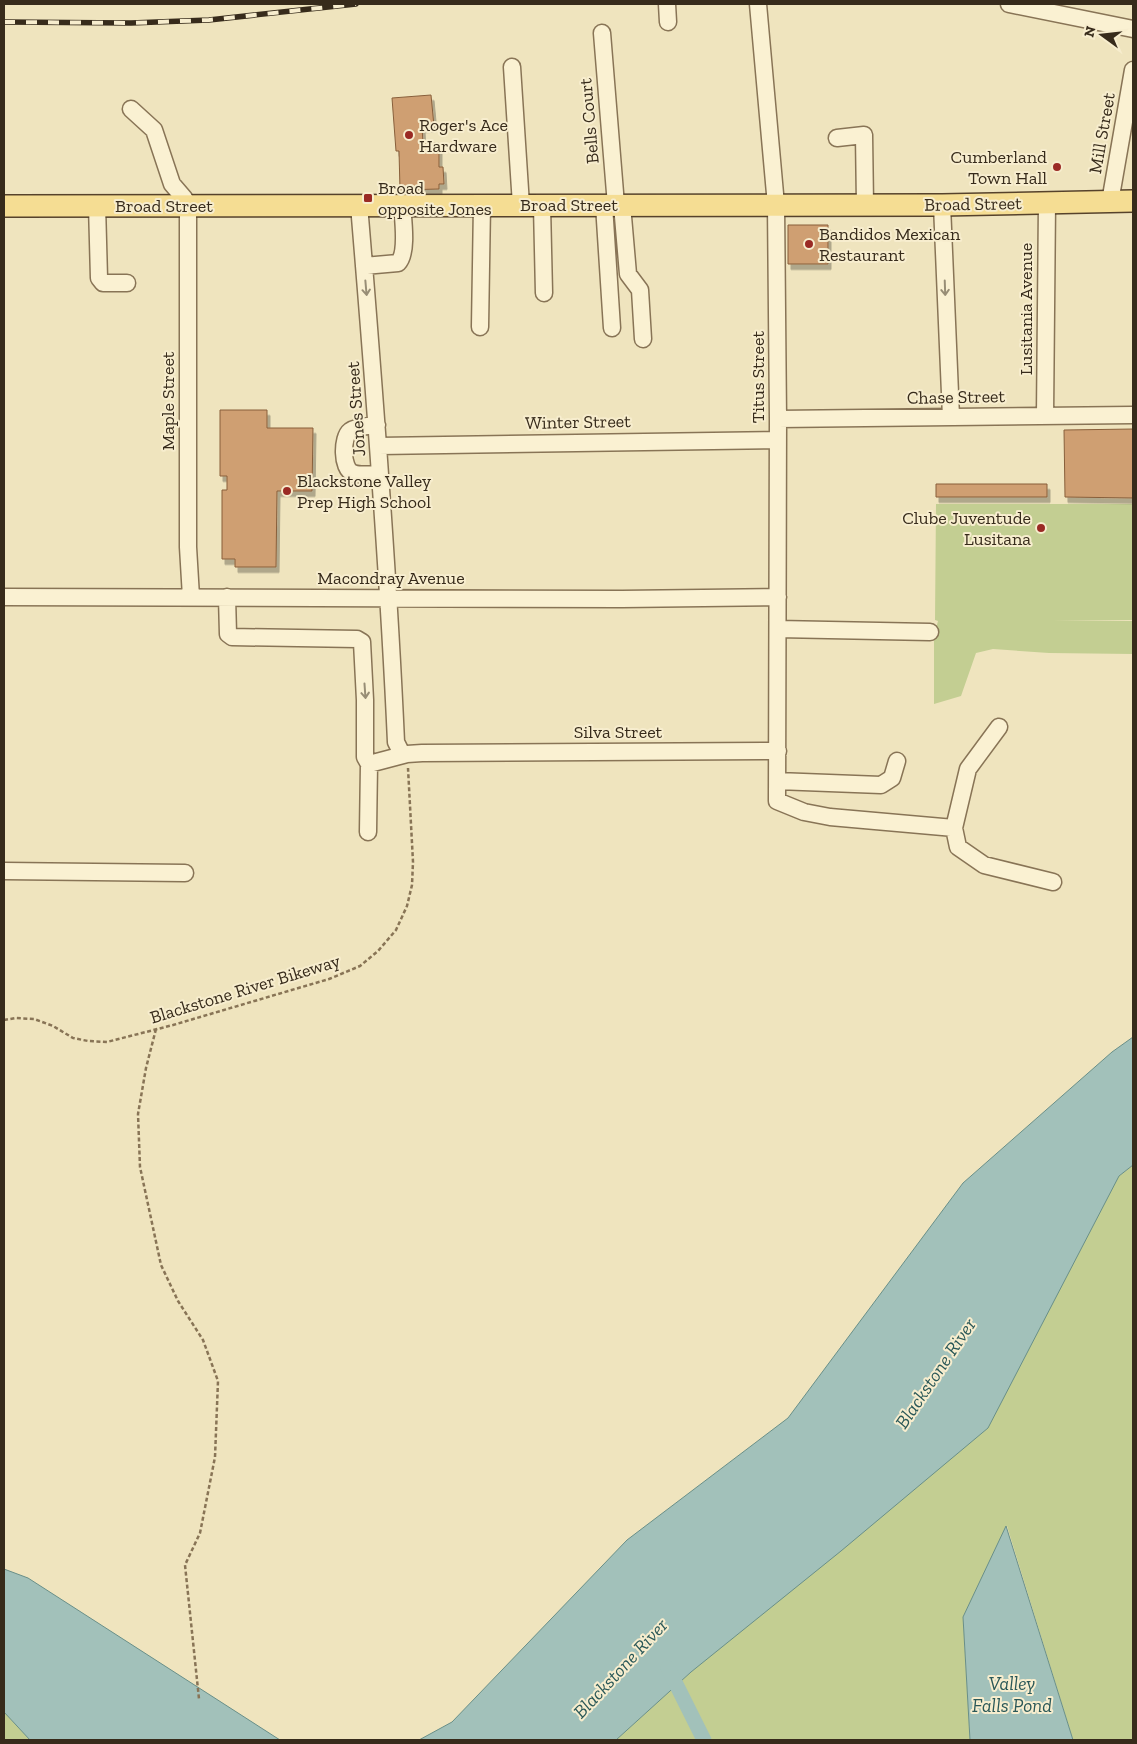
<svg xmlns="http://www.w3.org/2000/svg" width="1137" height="1744" viewBox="0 0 1137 1744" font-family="'Zilla Slab',serif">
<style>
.green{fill:#c3ce92}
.water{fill:#a2c1ba;stroke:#698f88}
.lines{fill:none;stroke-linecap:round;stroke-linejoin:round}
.canal{stroke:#a2c1ba;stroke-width:15}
.building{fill:#cf9f72;stroke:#885f3b;filter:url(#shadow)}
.minor-casing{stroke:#887456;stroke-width:19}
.major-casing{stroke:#56422b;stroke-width:24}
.path{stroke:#887456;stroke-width:2.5;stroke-dasharray:4 2.5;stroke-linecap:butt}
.minor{stroke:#faf1d2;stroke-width:16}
.major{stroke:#f5dd93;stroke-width:21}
.rail-casing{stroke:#372b1b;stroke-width:5.5}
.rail{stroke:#f7edce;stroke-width:4;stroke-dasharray:11;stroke-linecap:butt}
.oneway{stroke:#988e76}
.poi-dot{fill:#9a2a24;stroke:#f7edce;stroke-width:2}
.labels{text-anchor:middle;stroke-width:4;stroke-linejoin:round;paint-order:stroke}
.street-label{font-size:18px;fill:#372b1b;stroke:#f7edce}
.poi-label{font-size:18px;fill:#372b1b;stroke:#f7edce;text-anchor:start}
.water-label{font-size:19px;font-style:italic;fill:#2a5858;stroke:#f7edce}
</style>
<defs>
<filter id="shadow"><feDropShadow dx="3" dy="5.5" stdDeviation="0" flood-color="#0004"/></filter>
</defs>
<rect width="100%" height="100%" fill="#efe4be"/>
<!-- green -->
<path class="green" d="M936,504H1133V620L1053,621H1133V654L1049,653L993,649L976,653L961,696L934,704V636L938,621L935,620Z
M1133,1165V1740H1073L1007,1526L963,1617L970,1740H616L691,1672L1119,1176Z
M4,1712L30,1740H4Z"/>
<!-- water -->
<path class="water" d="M1133,1037V1165L1119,1176L988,1428L841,1551L691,1672L616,1740H419L452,1722L627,1540L788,1418L963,1183L1112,1052Z
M1006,1526L1073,1740H970L963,1617Z
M4,1569L28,1578L280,1740H30L4,1712Z"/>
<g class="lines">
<!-- canal -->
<path class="canal" d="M668,1668L704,1740"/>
</g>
<!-- building -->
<path class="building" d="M431,95L434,126L422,127L423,143H439V167H443L444,184H439V189L400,190L399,151H396L392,98Z
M788,225H828V264H788Z
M220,410H267V428H313L312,491H277L276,567H235V559H222V490H227V476H220Z
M1133,429V498L1065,497L1064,430Z
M936,484H1047V497H936Z"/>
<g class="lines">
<!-- minor casing -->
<g class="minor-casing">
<path id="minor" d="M667,4L668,22
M758,4L776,205L778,419L777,801L804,812L830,817L954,828L968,769L999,727
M1009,4L1133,29
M602,33L616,205
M512,67L521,205
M131,109L154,130L172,184L184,198L188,205V547L191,597
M837,138L864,135L865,205
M1110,202L1133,70
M97,205L99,278L103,283H127
M359,205C374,384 388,563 396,742L401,752L407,754
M604,205L612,328
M622,205L628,274L640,290L643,339
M942,205L951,417
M542,206L544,293
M364,266L398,263C408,253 403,219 402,205
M480,327L482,205
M1045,416L1047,203
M778,419L1133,415
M377,425C369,426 357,426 350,431C342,437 341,469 353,473C360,476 373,474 380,474
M379,446L778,440
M4,597L622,599L778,597
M227,597L228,634L232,637L357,639L362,642L365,700V757L369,764L368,832
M778,629L930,632
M369,764L407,754L422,753L778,751
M777,781L881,785L892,778L897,761
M954,828L958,847L984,865L1053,882
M4,871L185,873"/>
</g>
<!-- major casing -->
<g class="major-casing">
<path id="major" d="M4,206L942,205L1133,201"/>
</g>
<!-- path -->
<path class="path" d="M4,1020L16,1018L34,1019L53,1026L73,1038L88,1041L107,1042L173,1025L329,979L360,966L378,951L396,930L407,906L412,885L413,862L408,768
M156,1029L146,1068L138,1114L140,1167L161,1265L178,1301L203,1340L218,1381L215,1457L200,1533L185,1565L199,1699"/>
<!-- minor -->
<use href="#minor" class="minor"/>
<!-- major -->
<use href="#major" class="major"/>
<!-- rail casing -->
<g class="rail-casing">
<path id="rail" d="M4,22L131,23L209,20L356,4"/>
</g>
<!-- rail -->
<use href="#rail" class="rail"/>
</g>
<!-- one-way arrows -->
<defs><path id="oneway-shaft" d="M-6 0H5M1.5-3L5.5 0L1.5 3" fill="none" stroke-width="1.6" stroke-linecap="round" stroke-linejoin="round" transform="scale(1.25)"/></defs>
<g class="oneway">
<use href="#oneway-shaft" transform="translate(366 288) rotate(85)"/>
<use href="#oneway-shaft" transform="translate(945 288) rotate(88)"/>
<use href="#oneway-shaft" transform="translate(365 691) rotate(86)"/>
</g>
<!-- markers -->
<g class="poi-dot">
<circle cx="409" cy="135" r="5"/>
<circle cx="1057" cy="167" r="5"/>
<rect x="363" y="193" width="10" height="10" rx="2.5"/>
<circle cx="809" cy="244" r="5"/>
<circle cx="287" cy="491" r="5"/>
<circle cx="1041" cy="528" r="5"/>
</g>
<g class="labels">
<!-- street labels -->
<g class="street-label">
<text transform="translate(589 121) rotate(-95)" y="6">Bells Court</text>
<text transform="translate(1102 133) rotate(-80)" y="6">Mill Street</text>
<text transform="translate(973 204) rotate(-1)" y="6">Broad Street</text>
<text x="569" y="211">Broad Street</text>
<text x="164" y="212">Broad Street</text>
<text transform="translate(1026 309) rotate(-90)" y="6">Lusitania Avenue</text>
<text transform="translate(758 377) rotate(-90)" y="6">Titus Street</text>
<text transform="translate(956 397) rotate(-1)" y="6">Chase Street</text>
<text transform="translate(168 401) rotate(-90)" y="6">Maple Street</text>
<text transform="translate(356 409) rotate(-94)" y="6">Jones Street</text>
<text transform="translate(578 422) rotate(-1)" y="6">Winter Street</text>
<text x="391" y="584">Macondray Avenue</text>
<text x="618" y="738">Silva Street</text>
<text transform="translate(245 989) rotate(-17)" y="6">Blackstone River Bikeway</text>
</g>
<!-- poi labels -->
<g class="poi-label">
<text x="419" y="131">Roger's Ace<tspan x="419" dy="21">Hardware</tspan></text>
<text x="1047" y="163" text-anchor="end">Cumberland<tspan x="1047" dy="21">Town Hall</tspan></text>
<text x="378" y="194">Broad<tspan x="378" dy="21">opposite Jones</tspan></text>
<text x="819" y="240">Bandidos Mexican<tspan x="819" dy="21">Restaurant</tspan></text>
<text x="297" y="487">Blackstone Valley<tspan x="297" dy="21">Prep High School</tspan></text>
<text x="1031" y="524" text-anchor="end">Clube Juventude<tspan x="1031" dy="21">Lusitana</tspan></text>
</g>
<!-- water labels -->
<g class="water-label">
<text transform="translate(935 1373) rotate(-56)" y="7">Blackstone River</text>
<text transform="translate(620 1668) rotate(-47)" y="7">Blackstone River</text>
<text x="1012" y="1690">Valley<tspan x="1012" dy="22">Falls Pond</tspan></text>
</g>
</g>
<!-- border -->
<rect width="1137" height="1744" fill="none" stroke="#372b1b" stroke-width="10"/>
<!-- north arrow -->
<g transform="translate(1102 35) rotate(285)" stroke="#f7edce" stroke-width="4" paint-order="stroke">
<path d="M0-4L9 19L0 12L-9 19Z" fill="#372b1b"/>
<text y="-8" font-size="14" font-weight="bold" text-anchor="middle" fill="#372b1b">N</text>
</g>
</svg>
